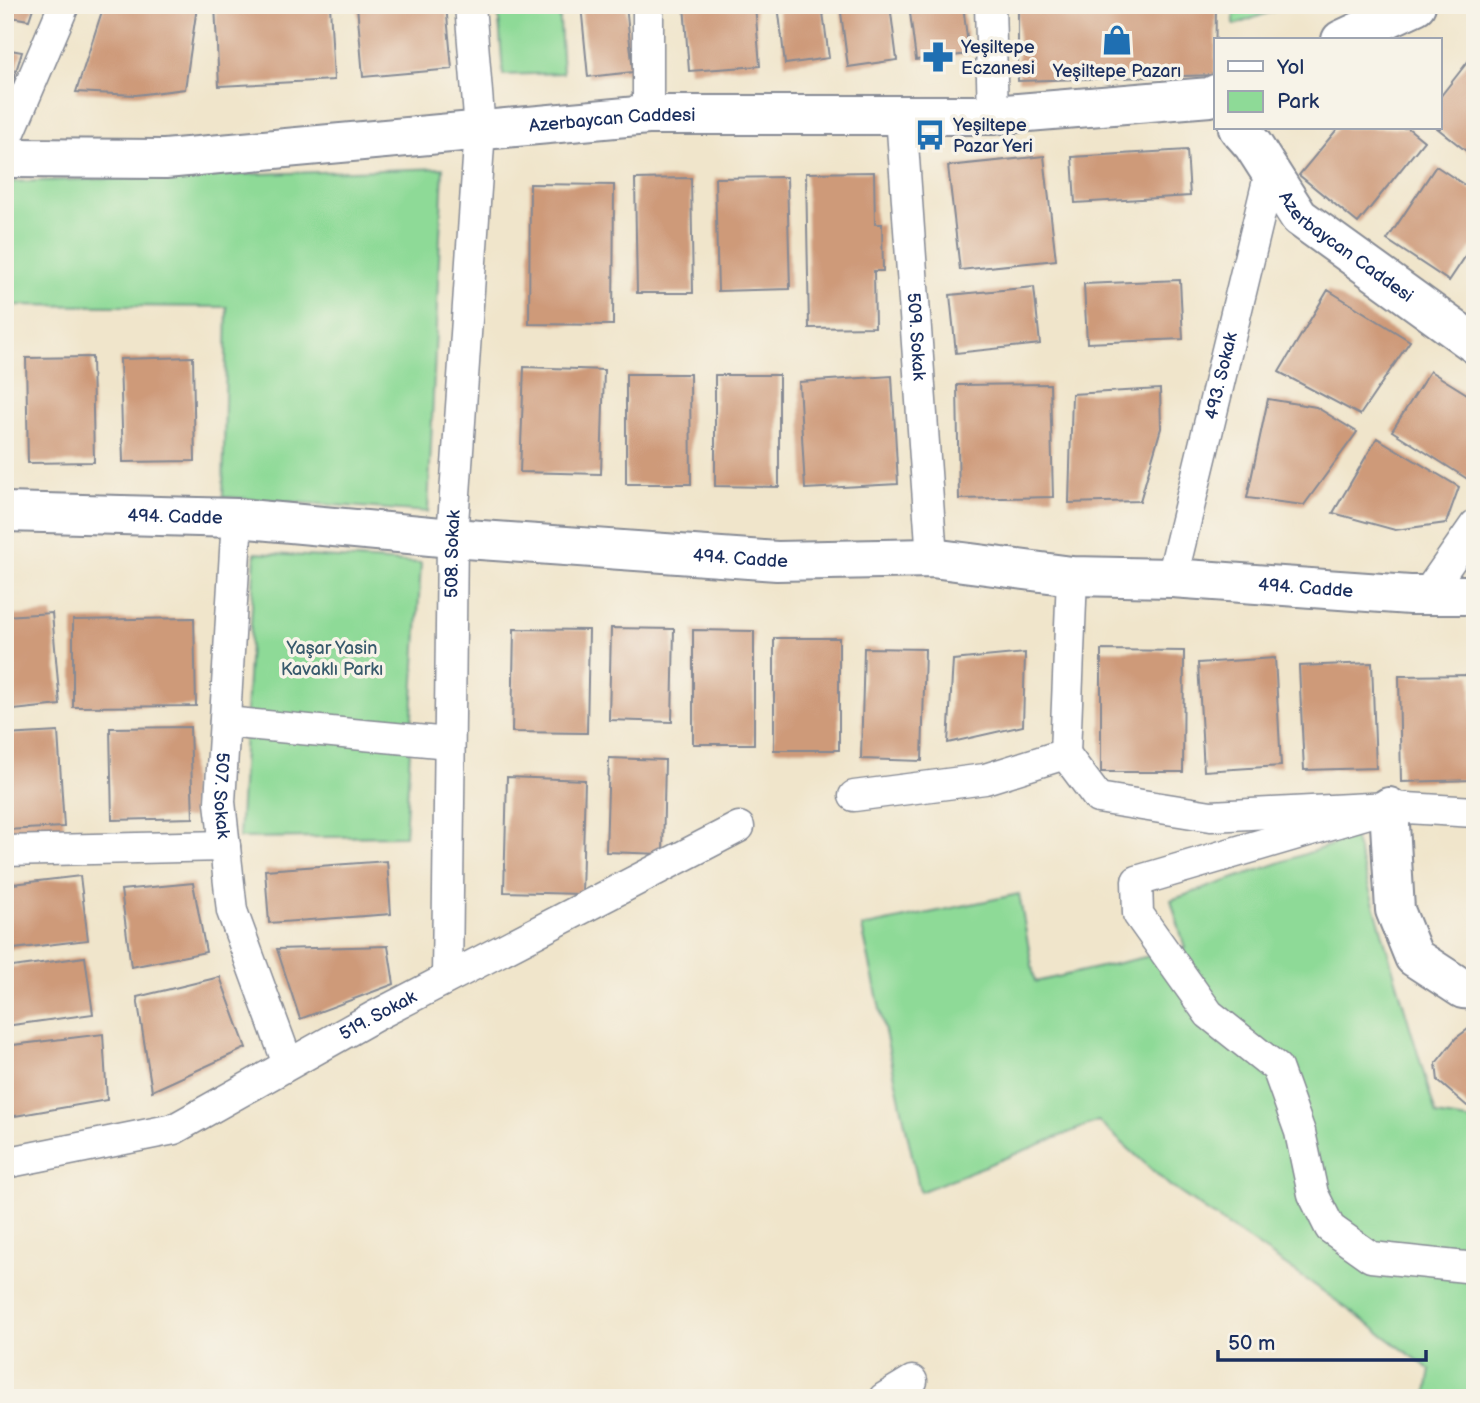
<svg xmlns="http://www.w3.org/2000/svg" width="1480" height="1403" viewBox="0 0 1480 1403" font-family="'Balsamiq Sans',sans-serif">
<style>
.green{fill:#8eda97;stroke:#54847a;stroke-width:2}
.building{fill:#ce9a79}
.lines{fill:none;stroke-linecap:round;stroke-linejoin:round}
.street-casing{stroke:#868a94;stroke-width:33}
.secondary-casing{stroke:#868a94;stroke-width:42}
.street{stroke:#fff;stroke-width:30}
.secondary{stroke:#fff;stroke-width:38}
.labels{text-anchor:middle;stroke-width:7;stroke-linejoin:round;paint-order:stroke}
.poi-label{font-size:18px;fill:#1b2f5e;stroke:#f7f3e8;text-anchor:start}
.street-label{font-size:18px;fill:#1b2f5e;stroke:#f7f3e8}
.park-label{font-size:18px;fill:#385a6c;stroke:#f7f3e8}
</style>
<rect width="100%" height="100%" fill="#f7f3e8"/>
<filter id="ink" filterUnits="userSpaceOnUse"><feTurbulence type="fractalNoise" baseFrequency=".0143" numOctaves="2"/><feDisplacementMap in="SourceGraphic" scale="14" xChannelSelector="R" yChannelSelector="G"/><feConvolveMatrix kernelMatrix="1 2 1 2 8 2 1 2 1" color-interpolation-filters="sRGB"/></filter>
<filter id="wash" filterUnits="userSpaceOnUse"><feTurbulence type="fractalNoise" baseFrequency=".00686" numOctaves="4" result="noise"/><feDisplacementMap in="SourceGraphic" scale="28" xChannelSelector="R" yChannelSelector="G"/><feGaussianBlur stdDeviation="1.57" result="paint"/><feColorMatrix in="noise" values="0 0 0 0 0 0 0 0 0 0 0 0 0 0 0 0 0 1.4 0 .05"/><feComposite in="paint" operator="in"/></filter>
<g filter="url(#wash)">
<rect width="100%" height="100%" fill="#f0e5cb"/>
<!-- green -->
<path class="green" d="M498,5H559L563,73L503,75Z
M1234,5H1290L1234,25Z
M443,168L428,512L223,497L227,307L5,305V182Z
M255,553L421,563L405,836L239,838Z
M1354,837L1436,1115L1475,1121V1398H1426L1431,1370L1316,1286L1170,1186L1098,1121L920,1192L862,927L1019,894L1035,982L1185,948L1171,900Z"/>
<g id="blocks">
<!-- building -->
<path class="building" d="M5,5H34L29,20L5,16Z
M104,5L197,7L185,89L136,95L76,92Z
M215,5H330L334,80L219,86Z
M357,5H446L452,69L363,77Z
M581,5H626L633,72L588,77Z
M684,5H755L760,66L689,71Z
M778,5H822L829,58L785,64Z
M840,5H890L897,60L848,67Z
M909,5H963L969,54L916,60Z
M1018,5H1216L1215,75L1018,81Z
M5,49L22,52L6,103H5Z
M1469,60L1475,64V158L1437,128H1440V97Z
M1338,128H1408L1424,141L1358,223L1299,175Z
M1187,150L1190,196L1075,203L1072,157Z
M1044,156L1056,260L960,270L948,166Z
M1436,166L1475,192V242L1449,281L1387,240Z
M874,172L875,224H882L883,271H874L875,327L809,328L806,173Z
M787,177L790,289L718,291L715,178Z
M691,178L693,293H637L635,179Z
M530,184L614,185L613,325L529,324Z
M1180,280L1183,339L1087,343L1084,284Z
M1034,287L1040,344L956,353L950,295Z
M1328,290L1410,341L1360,415L1279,372Z
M92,357L94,462L28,463L26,358Z
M193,357L195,461L123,462L120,359Z
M524,367L604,370L601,474L520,472Z
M1430,371L1475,399V471L1469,480L1392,431Z
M626,374H690L691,484H626Z
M715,375H779V487L715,486Z
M892,376L898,484L805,489L799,382Z
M1050,384L1053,497L959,499L957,385Z
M1160,389L1161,428L1140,501L1069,503L1072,394Z
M1268,399L1316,407L1357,432L1304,505L1247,498Z
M1377,438L1459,487L1446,523L1395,530L1333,513Z
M52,613L60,705L5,711V616Z
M194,618L196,706L73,707V620Z
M611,628L674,629L672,722L609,720Z
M514,629L589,630L587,733L512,732Z
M693,630L754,631V744H693Z
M774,638H839V750H774Z
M864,648L925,649L922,761L861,759Z
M1101,650L1184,651L1183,772H1101Z
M1025,653L1023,726L948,743L953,660Z
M1275,658L1281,766L1204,771L1198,663Z
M1372,663L1376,768L1304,770L1299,666Z
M1471,675L1474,780L1401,782L1399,676Z
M190,727L193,818L112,820L110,728Z
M58,732L64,827L5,830V735Z
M609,758L665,760L663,854L606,852Z
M507,777L585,780L582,894L504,892Z
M387,861L391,914L269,923L265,870Z
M80,876L88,940L5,950V885Z
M193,883L206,952L131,967L121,890Z
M388,946L394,984L300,1019L277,949Z
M85,957L93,1014L5,1026V968Z
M220,977L246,1048L152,1091L137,997Z
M1475,1024V1105L1467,1106L1438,1081L1436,1063L1456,1038Z
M103,1034L107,1100L9,1117L5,1046Z"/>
</g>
</g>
<g filter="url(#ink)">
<use href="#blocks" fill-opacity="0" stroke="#868a94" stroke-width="2"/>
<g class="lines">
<!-- street casing -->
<g class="street-casing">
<g id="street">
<path d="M648,5V115"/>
<path d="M990,5L993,115"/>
<path id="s1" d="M901,115L932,558"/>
<path d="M5,144L64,5"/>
<path id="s2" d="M237,518L220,802L232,911L288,1064"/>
<path id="s3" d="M1172,578L1270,172"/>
<path d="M1427,594L1475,525"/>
<path d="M225,722L449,743"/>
<path d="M1065,754L1098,798L1211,816L1389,807L1475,812"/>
<path d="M854,796L985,779L1065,754L1072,576"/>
<path d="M1389,807L1137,881L1138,914L1209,1014L1277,1068L1300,1132L1313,1194L1330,1228L1371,1257L1475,1268"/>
<path d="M5,851L225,846"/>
<path id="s4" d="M447,978L452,538L480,130L470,5"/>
<path id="s5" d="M5,1163L174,1129L375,1016L739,827"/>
<path d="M884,1398L912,1381"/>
</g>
</g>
<!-- secondary casing -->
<g class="secondary-casing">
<g id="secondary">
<path d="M1341,40L1416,5"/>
<path id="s6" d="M1238,128L1253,145L1299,217L1475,344"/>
<path id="s7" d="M5,158L165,159L648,115H993L1210,97L1216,94"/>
<path id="s8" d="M5,512L237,518L452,538L777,561L932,558L1072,576L1172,578L1410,595H1475"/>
<path d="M1389,807L1395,910L1414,957L1463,989L1475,990"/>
</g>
</g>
<!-- street -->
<use href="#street" class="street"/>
<!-- secondary -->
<use href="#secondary" class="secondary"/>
</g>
</g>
<!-- icons -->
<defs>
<g id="shop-bare" transform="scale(2.415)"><path d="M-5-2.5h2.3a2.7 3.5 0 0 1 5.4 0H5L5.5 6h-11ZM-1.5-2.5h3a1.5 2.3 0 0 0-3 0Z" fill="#1f6fb2" stroke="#f7f3e8" stroke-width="2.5" paint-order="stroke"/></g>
<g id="pharmacy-bare" transform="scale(2.415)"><path d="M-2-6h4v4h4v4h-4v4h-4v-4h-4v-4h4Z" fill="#1f6fb2" stroke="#f7f3e8" stroke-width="2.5" paint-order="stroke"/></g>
<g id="bus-bare" transform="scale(2.415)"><path d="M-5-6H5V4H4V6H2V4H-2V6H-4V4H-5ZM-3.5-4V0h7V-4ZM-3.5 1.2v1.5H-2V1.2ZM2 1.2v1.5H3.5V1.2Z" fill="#1f6fb2" stroke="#f7f3e8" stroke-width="2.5" paint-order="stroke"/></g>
</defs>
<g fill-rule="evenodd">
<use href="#shop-bare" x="1117" y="40"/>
<use href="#pharmacy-bare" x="938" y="57"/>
<use href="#bus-bare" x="930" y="135"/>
</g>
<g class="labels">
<!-- poi labels -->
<g class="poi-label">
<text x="961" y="53">Yeşiltepe<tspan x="961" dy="21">Eczanesi</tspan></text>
<text x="1117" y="77" text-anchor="middle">Yeşiltepe Pazarı</text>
<text x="953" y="131">Yeşiltepe<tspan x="953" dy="21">Pazar Yeri</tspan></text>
</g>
<!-- street labels -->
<g class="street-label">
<text dy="6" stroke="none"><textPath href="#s7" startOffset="609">Azerbaycan Caddesi</textPath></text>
<text dy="6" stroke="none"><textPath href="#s6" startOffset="163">Azerbaycan Caddesi</textPath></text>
<text dy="6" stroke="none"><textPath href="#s1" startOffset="222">509. Sokak</textPath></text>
<text dy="6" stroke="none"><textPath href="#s3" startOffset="208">493. Sokak</textPath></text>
<text dy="6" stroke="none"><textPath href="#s8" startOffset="170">494. Cadde</textPath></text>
<text dy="6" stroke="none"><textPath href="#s4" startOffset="424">508. Sokak</textPath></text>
<text dy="6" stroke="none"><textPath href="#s8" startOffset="737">494. Cadde</textPath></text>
<text dy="6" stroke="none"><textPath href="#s8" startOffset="1304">494. Cadde</textPath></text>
<text dy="6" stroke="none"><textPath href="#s2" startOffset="278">507. Sokak</textPath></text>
<text dy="6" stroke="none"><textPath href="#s5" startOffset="406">519. Sokak</textPath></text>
</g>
<!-- park labels -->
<g class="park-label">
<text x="332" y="654">Yaşar Yasin<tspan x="332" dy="21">Kavaklı Parkı</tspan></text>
</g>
</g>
<!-- margin -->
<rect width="1480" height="1403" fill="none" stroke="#f7f3e8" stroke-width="28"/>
<!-- legend -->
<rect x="1214" y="38" width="228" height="91" fill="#f7f3e8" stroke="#9fa5b1" stroke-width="2"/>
<rect x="1228" y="61" width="35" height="10" fill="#ffffff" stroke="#9fa5b1" stroke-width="2"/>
<text x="1277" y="74" font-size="21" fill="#1b2f5e">Yol</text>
<rect x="1228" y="91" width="35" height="21" fill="#8eda97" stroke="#9fa5b1" stroke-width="2"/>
<text x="1277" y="108" font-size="21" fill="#1b2f5e">Park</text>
<!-- scale -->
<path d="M1218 1350v10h208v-10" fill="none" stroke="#1b2f5e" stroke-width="3.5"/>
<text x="1228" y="1350" font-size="21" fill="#1b2f5e" stroke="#f7f3e8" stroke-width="5" paint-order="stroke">50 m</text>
</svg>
